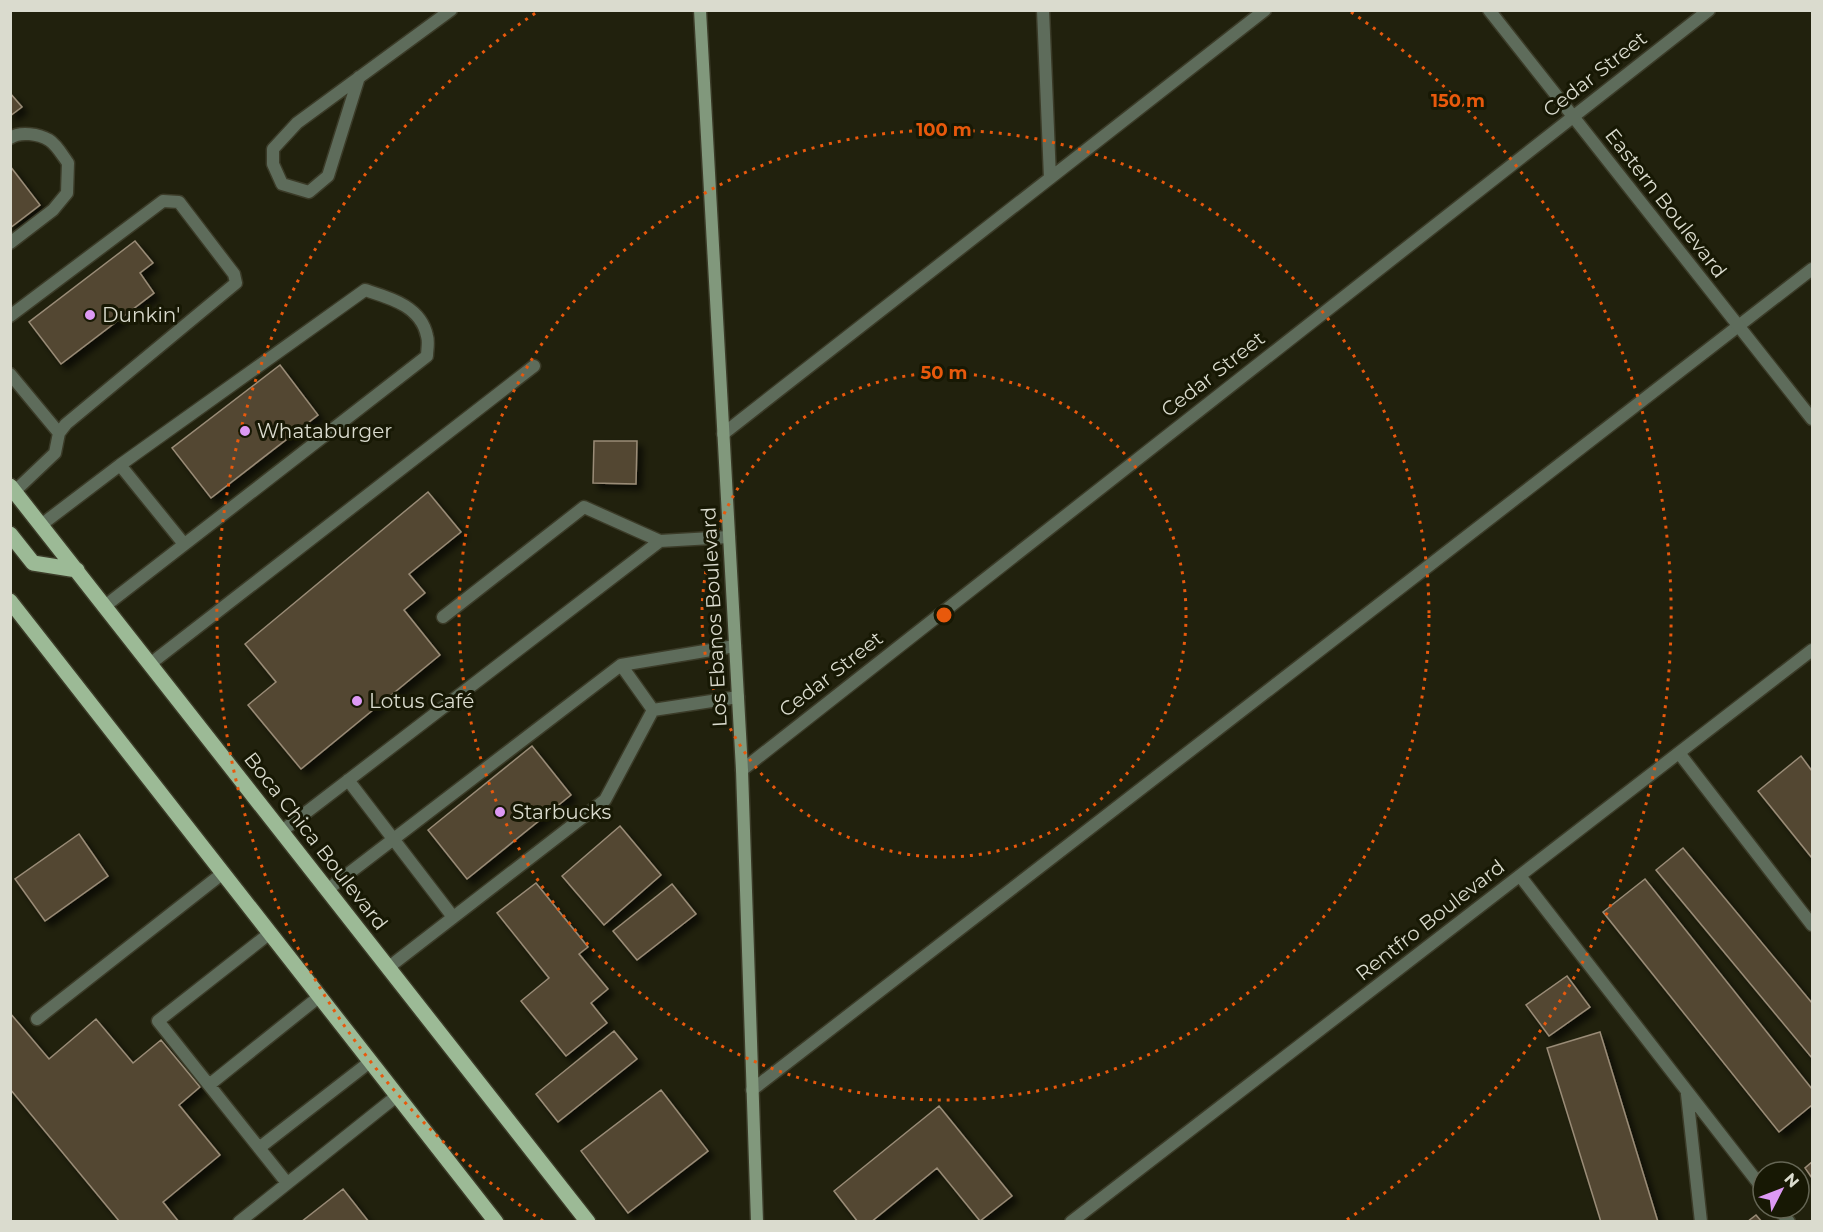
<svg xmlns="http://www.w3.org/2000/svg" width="1823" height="1232" viewBox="0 0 1823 1232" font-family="Montserrat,sans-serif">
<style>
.building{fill:#534733;stroke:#9a8c77;stroke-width:1.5;filter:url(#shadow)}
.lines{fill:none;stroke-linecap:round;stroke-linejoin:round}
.lane-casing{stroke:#3b3b28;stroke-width:15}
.street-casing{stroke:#3b3b28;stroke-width:15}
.secondary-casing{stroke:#3b3b28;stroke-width:15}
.primary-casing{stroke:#3b3b28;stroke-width:18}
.lane{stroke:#5e6c5b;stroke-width:12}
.street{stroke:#5e6c5b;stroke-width:12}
.secondary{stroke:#81987c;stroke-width:12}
.primary{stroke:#9cba96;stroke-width:15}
.ring{fill:none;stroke:#e8590c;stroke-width:3;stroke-dasharray:3 6}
.poi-dot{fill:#dd99f4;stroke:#171804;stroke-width:2}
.labels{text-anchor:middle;stroke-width:6;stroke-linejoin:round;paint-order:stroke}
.street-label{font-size:20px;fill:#dadbce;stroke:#171804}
.poi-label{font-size:20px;fill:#dadbce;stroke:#171804;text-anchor:start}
.centre{fill:#e8590c;stroke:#171804;stroke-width:3}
.ring-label{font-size:18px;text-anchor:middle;font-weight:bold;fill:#e8590c;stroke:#171804;stroke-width:6;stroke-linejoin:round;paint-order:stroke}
</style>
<defs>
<filter id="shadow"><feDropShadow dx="5.5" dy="5.5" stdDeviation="3" flood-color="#0009"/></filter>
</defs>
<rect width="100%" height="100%" fill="#21210d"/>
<!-- building -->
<path class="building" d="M10,93L22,107L10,116Z
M10,166L40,205L10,228Z
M135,241L153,263L140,273L154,293L61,364L29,322Z
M280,365L318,415L211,498L172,448Z
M594,441H637L636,484L593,483Z
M428,492L461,532L409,574L425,593L404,610L440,655L301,769L248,705L276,682L245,644Z
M532,746L571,795L467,879L428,830Z
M1801,756L1812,771V858L1758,791Z
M620,826L661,875L604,925L562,876Z
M79,834L108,876L45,921L15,879Z
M1683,848L1812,1003V1058L1656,870Z
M1645,879L1812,1089V1105L1779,1132L1603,912Z
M536,883L588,947L579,954L608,989L591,1003L607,1023L566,1056L521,1001L549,978L497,913Z
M672,884L696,914L637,960L613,931Z
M1567,976L1590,1007L1549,1036L1526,1005Z
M10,1013L49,1059L96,1019L133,1063L161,1040L200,1087L179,1105L220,1155L163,1202L179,1222H120L10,1089Z
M614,1031L637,1059L558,1122L536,1094Z
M1600,1032L1658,1222H1601L1547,1048Z
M661,1090L708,1151L628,1213L581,1151Z
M939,1106L1012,1196L980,1221L937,1168L871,1222H858L834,1191Z
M1812,1162V1178L1805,1168Z
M343,1189L369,1222H301Z
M1756,1215L1762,1222H1747Z"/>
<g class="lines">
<!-- lane casing -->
<g class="lane-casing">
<path id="lane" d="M1043,10L1050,178
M359,77L328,176L309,192L282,184L273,164V149L297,123L451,10
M10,138C20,131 39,134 49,140C56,144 63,156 68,163L67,193L53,210L10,243
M10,316L163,201L179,202L234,274L236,283L66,424L59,433L55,453L15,491
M10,374L59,433
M723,434L1265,10
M120,465L184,544
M41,525L120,465L365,290C390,298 421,306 427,336C429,342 427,350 427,356L105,606
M443,617L584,507L660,541L729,537
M150,664L534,366
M621,665L653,710
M1679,753L1812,925
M348,780L453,917
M282,831L660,541
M1520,876L1763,1189
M327,890L621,665L735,646
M270,933L158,1021L287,1183
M389,967L605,800L653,710L738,697
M37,1019L223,873
M209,1085L320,996
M752,1090L1812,269
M1687,1094L1701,1222
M259,1148L371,1061
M1778,1208L1789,1222
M239,1222L398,1095"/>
</g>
<!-- street casing -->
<g class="street-casing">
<path id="street" d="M1489,10L1812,419
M742,770L1709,10
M1071,1222L1812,650"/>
</g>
<!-- secondary casing -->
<g class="secondary-casing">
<path id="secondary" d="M700,10L742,770L757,1222"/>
</g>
<!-- primary casing -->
<g class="primary-casing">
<path id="primary" d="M10,486L588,1222
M10,534L33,563L77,570
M10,601L496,1222"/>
</g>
<!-- lane -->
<use href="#lane" class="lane"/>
<!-- street -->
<use href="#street" class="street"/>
<!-- secondary -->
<use href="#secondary" class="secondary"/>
<!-- primary -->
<use href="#primary" class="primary"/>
</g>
<!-- distance rings -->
<g class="ring">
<circle cx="944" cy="615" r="242"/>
<circle cx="944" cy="615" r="485"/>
<path d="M543 1221A727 727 0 0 1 537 12M1351 12A727 727 0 0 1 1345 1221"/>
</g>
<!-- markers -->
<g class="poi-dot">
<circle cx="90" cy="315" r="6"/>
<circle cx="245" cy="431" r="6"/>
<circle cx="357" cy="701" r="6"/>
<circle cx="500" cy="812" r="6"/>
</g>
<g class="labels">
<!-- street labels -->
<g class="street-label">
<text transform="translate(1595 74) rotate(-38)" y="7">Cedar Street</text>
<text transform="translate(1666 203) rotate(52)" y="7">Eastern Boulevard</text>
<text transform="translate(1213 374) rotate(-38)" y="7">Cedar Street</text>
<text transform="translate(714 617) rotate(-93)" y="7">Los Ebanos Boulevard</text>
<text transform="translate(831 674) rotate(-38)" y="7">Cedar Street</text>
<text transform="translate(316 841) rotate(52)" y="7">Boca Chica Boulevard</text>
<text transform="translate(1430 920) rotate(-38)" y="7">Rentfro Boulevard</text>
</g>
<!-- poi labels -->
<g class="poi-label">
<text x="102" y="322">Dunkin'</text>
<text x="257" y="438">Whataburger</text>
<text x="369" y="708">Lotus Café</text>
<text x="512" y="819">Starbucks</text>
</g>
</g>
<circle cx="944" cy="615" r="9" class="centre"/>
<g class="ring-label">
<text x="1458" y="107">150 m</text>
<text x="944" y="136">100 m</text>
<text x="944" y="379">50 m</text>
</g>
<!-- border -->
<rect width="1823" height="1232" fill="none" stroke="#dadbce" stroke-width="24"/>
<!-- north arrow -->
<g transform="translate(1781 1190) rotate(48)"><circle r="28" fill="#171804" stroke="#656655" stroke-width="1.5"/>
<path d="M0-4.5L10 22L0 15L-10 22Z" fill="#dd99f4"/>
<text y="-9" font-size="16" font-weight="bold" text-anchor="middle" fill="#dadbce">N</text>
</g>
</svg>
